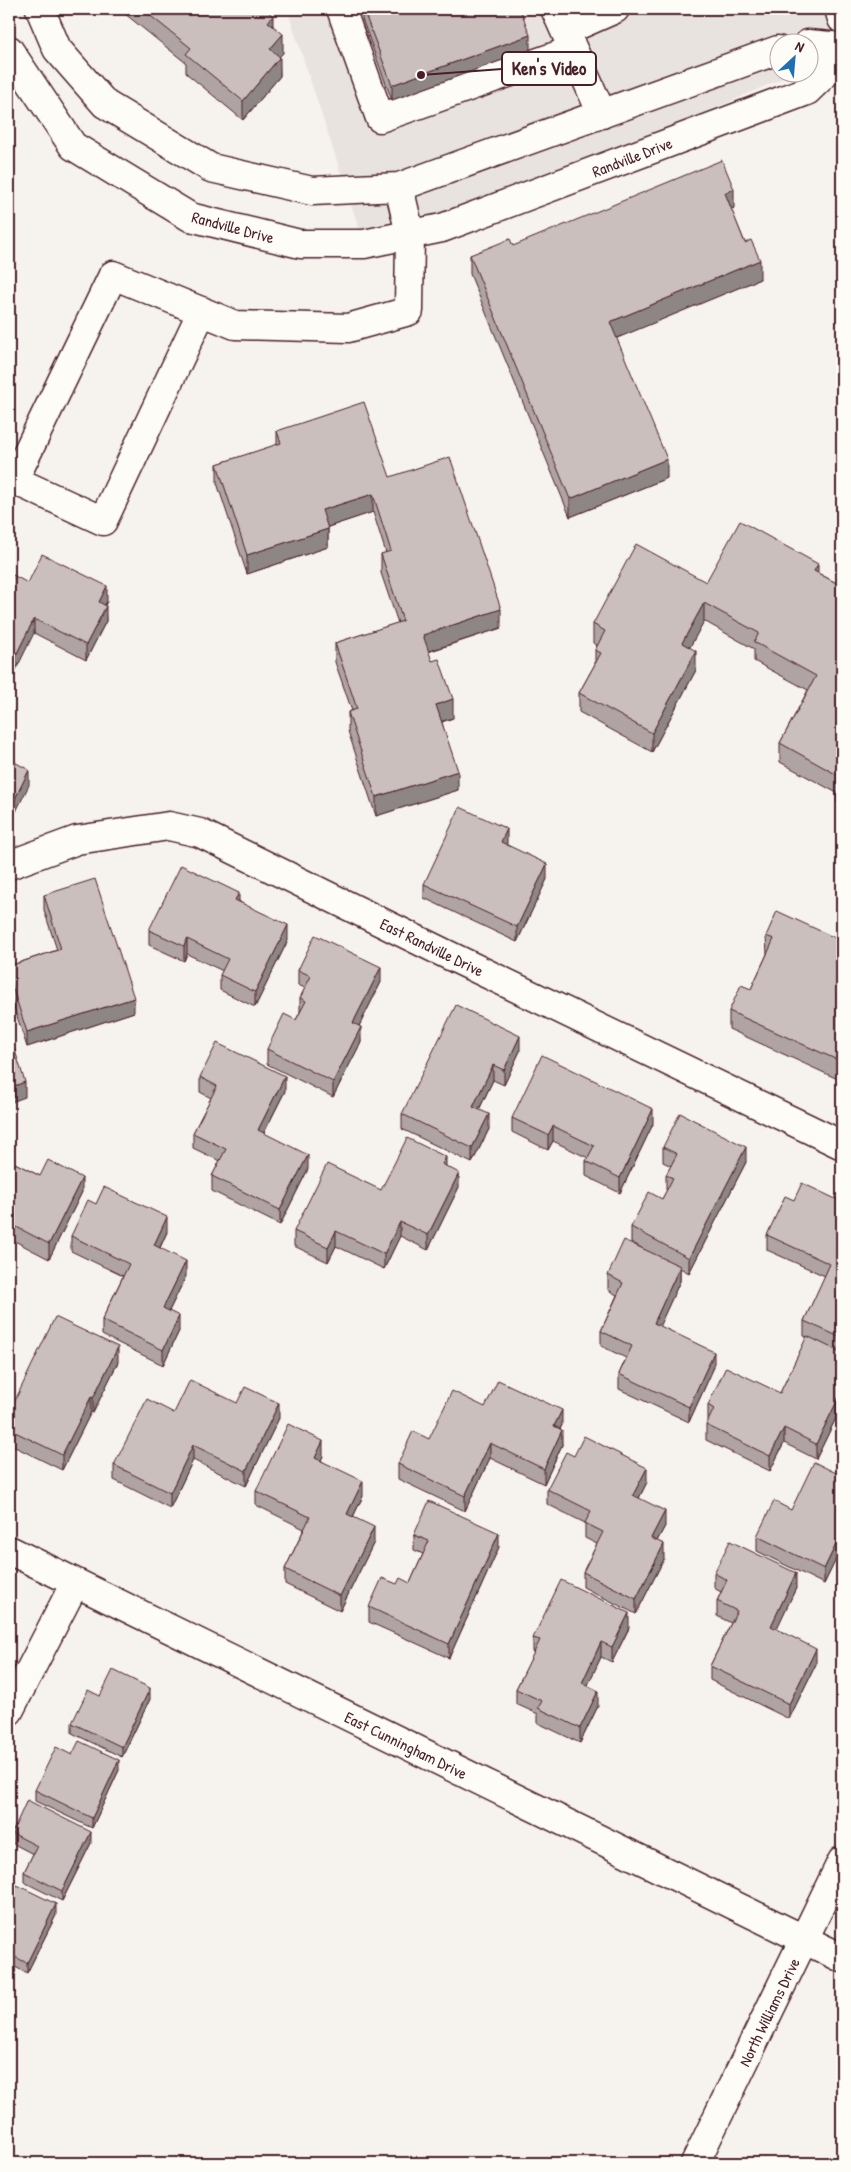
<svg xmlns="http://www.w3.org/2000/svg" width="851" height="2172" viewBox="0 0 851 2172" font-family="'Patrick Hand',sans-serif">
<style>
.built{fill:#e9e3e0}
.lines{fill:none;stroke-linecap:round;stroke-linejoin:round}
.minor-casing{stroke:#4a1f2b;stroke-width:31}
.major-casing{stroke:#4a1f2b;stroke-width:31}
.minor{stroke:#fdfcf7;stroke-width:28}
.major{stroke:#fdfcf7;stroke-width:28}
.wall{fill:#afa4a3;stroke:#4a1f2b}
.shaded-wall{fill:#8e8685;stroke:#4a1f2b}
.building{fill:#cbbfbe;stroke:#4a1f2b}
.labels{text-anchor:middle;stroke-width:4.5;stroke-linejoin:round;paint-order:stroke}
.street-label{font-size:16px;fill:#4a1f2b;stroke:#fdfcf7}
.leader{fill:none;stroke:#4a1f2b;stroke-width:2}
.callout-dot{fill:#4a1f2b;stroke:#fdfcf7;stroke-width:2}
.callout{fill:#fdfcf7;stroke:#4a1f2b;stroke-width:2}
.callout-label{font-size:18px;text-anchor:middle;font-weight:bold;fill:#4a1f2b}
</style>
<rect width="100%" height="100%" fill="#f6f3ef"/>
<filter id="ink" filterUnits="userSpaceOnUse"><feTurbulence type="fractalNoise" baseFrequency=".02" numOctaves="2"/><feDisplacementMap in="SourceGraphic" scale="10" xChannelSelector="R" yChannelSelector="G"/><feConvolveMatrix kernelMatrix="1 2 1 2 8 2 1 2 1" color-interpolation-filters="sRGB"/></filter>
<g filter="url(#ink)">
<!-- built -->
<path class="built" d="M287,9H842V52L809,66L808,42H778V72L795,73L442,228L364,244Z"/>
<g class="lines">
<!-- minor casing -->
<g class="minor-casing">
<path id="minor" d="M40,9L57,49L105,104L211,168L312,191L399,187L778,50
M341,9L380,118L573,50
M555,9L602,114
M565,31L615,9
M808,44L842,47
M9,50L73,146L190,217L300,244H364L442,228L807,91L842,57
M202,311L103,521L14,480L113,275L235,325L348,328L409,311L410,234L399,187
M9,865L77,840L169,826L200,833L444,953L842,1145
M9,1550L842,1958
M9,1711L75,1583
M695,2163L842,1861"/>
</g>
<!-- major casing -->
<g class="major-casing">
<path id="major" d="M839,9L842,19"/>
</g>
<!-- minor -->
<use href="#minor" class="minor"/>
<!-- major -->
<use href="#major" class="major"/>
</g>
<!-- wall -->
<path class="wall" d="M119,9H265L273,27L283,53L279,56L280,76L243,120L186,73V63Z
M362,9H520L530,50L392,100L362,19Z
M734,208L731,209L760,279L616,338L667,478L570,517L470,274V255Z
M277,431L390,477L501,628L428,652L453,718L442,722L458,790L376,816L348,731V712L352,711L335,662V643L398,623L381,573V554L386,553L373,512L328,527V547L247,574L217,483V464L277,445Z
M818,573L842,586V806L837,803V793L780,762V743L808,690L754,661V649L704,621L689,647L696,670L652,752L579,712V693L595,664V650L597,645L593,643V624L706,582Z
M28,583L107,601L105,605L106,621L86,660L34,633Z
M507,844L506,845L547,879L517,942L424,898V884Z
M44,895L134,1012L27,1047L9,992V966L57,950L44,910Z
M239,901L288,940L255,1007L220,990V975L223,971L187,954L184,961L149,945V930Z
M766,936L842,941V1081L729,1029V1011L751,989L767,954Z
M298,970L381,982L359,1026L361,1042L333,1097L267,1064V1049L296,1020L300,1012V998L305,988L298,985Z
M520,1051L504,1085L493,1080L479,1110L489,1129L472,1163L402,1129V1114Z
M200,1077L285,1091L264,1133L308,1169L280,1225L212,1191V1176L220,1161L193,1148V1133L211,1098L200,1092Z
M512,1118L653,1124L620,1193L586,1176V1161L588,1158L553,1141L548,1150L512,1132Z
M663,1147L746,1162L689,1273L680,1268V1281L659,1326L714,1367L689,1422L619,1389V1374L626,1358L601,1346V1331L617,1295L608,1290V1275L645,1250L631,1242V1227L662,1199L667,1190H666V1175L671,1166L663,1162Z
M9,1160L40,1176L82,1192L49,1259L9,1238Z
M446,1166L459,1187L428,1250L400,1236L384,1269L336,1246L328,1262L294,1246V1231L381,1190Z
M794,1200L842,1202V1413L839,1412L816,1459L784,1443L770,1471L706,1440V1425L709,1421L708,1420V1405L780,1393L807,1337L804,1336V1321L825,1276L767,1250V1235Z
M96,1204L167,1232L160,1248L186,1276L169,1311L179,1331L163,1365L102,1335V1320L123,1276L71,1251V1236Z
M118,1362L93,1413L91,1412L62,1470L9,1444V1413Z
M237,1403L279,1418L246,1486L193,1460L170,1508L114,1480V1465L174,1413Z
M485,1407L562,1425L560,1429L562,1445L544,1484L490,1458L465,1511L398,1479V1464L429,1439Z
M323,1456L321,1460L363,1496L353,1517L374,1542L340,1611L285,1584V1569L304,1529L256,1505V1491Z
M574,1456L647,1482L639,1498L665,1526L657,1541L664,1559L636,1614L583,1587V1572L597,1544L585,1538V1523L547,1504V1489Z
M842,1476V1547L824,1584L757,1551V1536L791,1510Z
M414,1535L499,1547L449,1658L369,1622V1607L410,1583L423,1554L414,1550Z
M714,1573L796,1588L776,1629L816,1664L789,1719L710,1680V1666L731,1623L717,1616V1601L721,1592L714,1588Z
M629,1628L612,1662L601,1657L587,1686L598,1706L580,1743L538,1723V1714L516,1704V1689L534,1653H533V1638Z
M100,1696L150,1699L122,1757L72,1733V1723Z
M72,1755L119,1770L92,1828L35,1801V1790Z
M12,1833L91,1843L62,1901L24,1882V1872L33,1854L12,1843Z
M9,1901L56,1915L27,1973L9,1964Z"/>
<!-- shaded-wall -->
<path class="shaded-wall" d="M273,16V34L268,22Z
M283,34V53L270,67V49Z
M530,35V50L392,100V85Z
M280,57V76L243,120V101Z
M734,189V208L725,212V193Z
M760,260V279L610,341V322Z
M667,459V478L570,517V499Z
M373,494V512L322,529V510Z
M328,529V547L247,574V555Z
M818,564V582L814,571Z
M107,586V601L99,617V602Z
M704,603V621L682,662V643Z
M106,606V621L86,660V645Z
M501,609V628L423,653V635Z
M34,619V633L9,684V669Z
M696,651V670L652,752V733Z
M453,699V718L436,723V705Z
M29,770V785L9,826V811Z
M458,771V790L376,816V797Z
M507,829V844L501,857V842Z
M547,864V879L517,942V927Z
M239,893V908L235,900Z
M288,925V940L255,1007V992Z
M187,939V954L184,961V946Z
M381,967V982L353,1038V1023Z
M134,998V1012L27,1047V1032Z
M361,1027V1042L333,1097V1082Z
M520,1036V1051L504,1085V1070Z
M493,1065V1080L473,1122V1107Z
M285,1076V1091L258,1144V1130Z
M25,1082V1097L9,1103V1088Z
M653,1109V1124L620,1193V1178Z
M489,1114V1129L472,1163V1148Z
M553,1126V1141L548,1150V1135Z
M746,1147V1162L689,1273V1258Z
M308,1155V1169L280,1225V1210Z
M446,1157V1172L442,1164Z
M459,1173V1187L428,1250V1235Z
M82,1178V1192L49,1259V1244Z
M167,1217V1232L154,1260V1245Z
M400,1222V1236L384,1269V1254Z
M336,1231V1246L328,1262V1247Z
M186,1261V1276L163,1323V1308Z
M680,1266V1281L654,1338V1323Z
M179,1316V1331L163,1365V1350Z
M118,1347V1362L93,1413V1398Z
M714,1352V1367L689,1422V1407Z
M91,1397V1412L62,1470V1455Z
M839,1397V1412L816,1459V1444Z
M279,1403V1418L246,1486V1471Z
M562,1410V1425L554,1441V1426Z
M784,1428V1443L770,1471V1456Z
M562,1430V1445L544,1484V1469Z
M323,1441V1456L315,1472V1458Z
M490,1443V1458L465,1511V1496Z
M193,1445V1460L170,1508V1493Z
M647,1468V1482L633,1510V1495Z
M363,1481V1496L347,1529V1514Z
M665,1511V1526L651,1552V1538Z
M374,1527V1542L340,1611V1596Z
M842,1532V1547L824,1584V1569Z
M499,1533V1547L449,1658V1644Z
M664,1544V1559L636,1614V1599Z
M796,1573V1588L771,1641V1626Z
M629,1613V1628L612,1662V1647Z
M601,1642V1657L582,1698V1683Z
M816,1649V1664L789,1719V1704Z
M150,1688V1699L122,1757V1747Z
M598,1691V1706L580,1743V1728Z
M119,1760V1770L92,1828V1818Z
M91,1832V1843L62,1901V1891Z
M56,1904V1915L27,1973V1963Z
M13,1968V1979L9,1988V1977Z"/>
<!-- building -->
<path class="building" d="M142,9H265L273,16L268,22L283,34L270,49L280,57L243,101L186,54L191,48Z
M363,9H520L530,35L392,85Z
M722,160L734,189L725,193L745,243L751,240L760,260L610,322L667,459L570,499L470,255L510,239L513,246Z
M364,402L390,477L450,457L501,609L423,635L432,661L439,659L453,699L436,705L458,771L376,797L348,712L357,709L335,643L403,621L381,554L391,551L373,494L322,510L328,529L247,555L217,464L281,443L277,431Z
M740,521L818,564L814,571L842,586V666L841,668H842V787L837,784L841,777L780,743L816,676L754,642L759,633L704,603L682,643L696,651L652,733L579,693L601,653L595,650L605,631L593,624L636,544L706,582Z
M42,554L107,586L99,602L106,606L86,645L34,619L9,669V573L28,583Z
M9,759L29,770L9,811Z
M460,807L507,829L501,842L547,864L517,927L424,884Z
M181,865L239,893L235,900L288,925L255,992L220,975L228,959L187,939L184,946L149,930Z
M95,879L134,998L27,1032L9,977V966L61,949L44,895Z
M777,911L842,941V1062L729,1011L741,985L751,989L774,939L766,936Z
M315,935L381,967L353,1023L361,1027L333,1082L267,1049L284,1014L296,1020L306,1001L300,998L311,976L298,970Z
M456,1005L520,1036L504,1070L493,1065L473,1107L489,1114L472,1148L402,1114Z
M9,1032L25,1082L9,1088Z
M217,1043L285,1076L258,1130L308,1155L280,1210L212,1176L226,1149L193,1133L217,1086L200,1077Z
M542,1055L653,1109L620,1178L586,1161L594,1146L553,1126L548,1135L512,1118Z
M680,1113L746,1147L689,1258L631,1227L649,1192L662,1199L673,1178L666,1175L677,1154L663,1147Z
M407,1138L446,1157L442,1164L459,1173L428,1235L400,1222L384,1254L336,1231L328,1247L294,1231L327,1164L381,1190Z
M9,1160L40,1176L48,1160L82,1178L49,1244L9,1223Z
M802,1183L842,1202V1338L804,1321L830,1264L767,1235L785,1196L794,1200Z
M104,1187L167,1217L154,1245L186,1261L163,1308L179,1316L163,1350L102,1320L129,1264L71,1236L88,1200L96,1204Z
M624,1240L680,1266L654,1323L714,1352L689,1407L619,1374L632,1346L601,1331L623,1283L608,1275Z
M55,1317L118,1347L93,1398L91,1397L62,1455L9,1429V1413Z
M807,1336L842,1353V1398L839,1397L816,1444L784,1428L770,1456L706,1425L714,1409L708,1405L726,1367L780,1393Z
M190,1380L237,1403L245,1387L279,1403L246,1471L193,1445L170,1493L114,1465L147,1399L174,1413Z
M498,1380L562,1410L554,1426L562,1430L544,1469L490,1443L465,1496L398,1464L413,1431L429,1439L452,1391L485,1407Z
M288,1424L323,1441L315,1458L363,1481L347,1514L374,1527L340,1596L285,1569L310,1517L256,1491Z
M584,1436L647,1468L633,1495L665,1511L651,1538L664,1544L636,1599L583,1572L603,1532L585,1523L591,1511L547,1489L566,1452L574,1456Z
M814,1462L842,1476V1532L824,1569L757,1536L774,1501L791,1510Z
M429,1501L499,1533L449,1644L369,1607L382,1578L397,1584L400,1578L410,1583L429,1541L414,1535Z
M730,1541L796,1573L771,1626L816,1649L789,1704L710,1666L737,1611L717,1601L727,1580L714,1573Z
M561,1580L629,1613L612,1647L601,1642L582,1683L598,1691L580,1728L538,1708L542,1701L516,1689L540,1640L533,1638Z
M113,1670L150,1688L122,1747L72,1723L88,1690L100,1696Z
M79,1741L119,1760L92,1818L35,1790L56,1747L72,1755Z
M27,1800L91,1832L62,1891L24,1872L37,1846L12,1833Z
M17,1885L56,1904L27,1963L9,1954V1901Z
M9,1966L13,1968L9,1977Z"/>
</g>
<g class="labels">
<!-- street labels -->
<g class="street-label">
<text transform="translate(632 157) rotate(-21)" y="6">Randville Drive</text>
<text transform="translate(233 227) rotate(15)" y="6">Randville Drive</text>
<text transform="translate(432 947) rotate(26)" y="6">East Randville Drive</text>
<text transform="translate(406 1745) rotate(26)" y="6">East Cunningham Drive</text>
<text transform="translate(769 2012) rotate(-64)" y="6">North Williams Drive</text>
</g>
</g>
<!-- callouts -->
<path class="leader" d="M421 75L502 69"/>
<circle class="callout-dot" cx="421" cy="75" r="5"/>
<rect class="callout" x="502" y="52" width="94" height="33" rx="5"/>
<g class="callout-label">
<text x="549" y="75">Ken's Video</text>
</g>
<!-- margin -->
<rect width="851" height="2172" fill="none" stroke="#fdfcf7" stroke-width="30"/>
<rect x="15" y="15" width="821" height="2142" fill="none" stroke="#4a1f2b" stroke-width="2" filter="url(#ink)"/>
<!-- north arrow -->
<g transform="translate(794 58) rotate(26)"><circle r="24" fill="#fdfcf7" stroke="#b5a4a5"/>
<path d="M0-4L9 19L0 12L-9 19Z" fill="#1f6fb2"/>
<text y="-8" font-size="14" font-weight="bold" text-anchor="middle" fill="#4a1f2b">N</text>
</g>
</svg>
